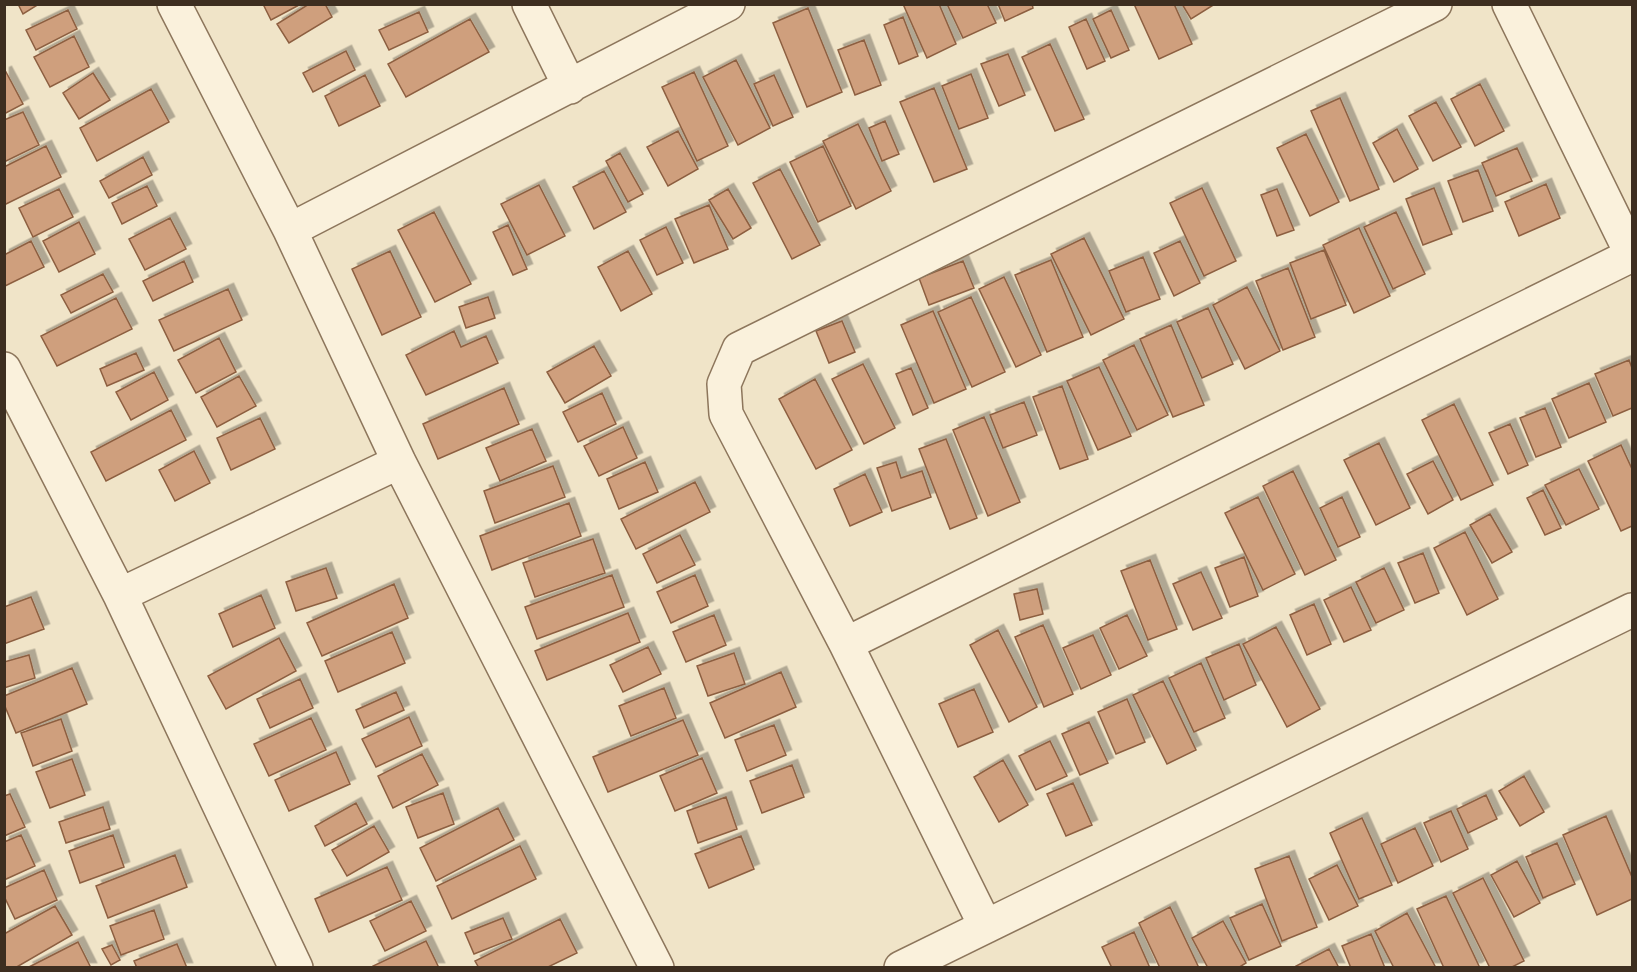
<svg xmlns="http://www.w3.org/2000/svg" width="1637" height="972" viewBox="0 0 1637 972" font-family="Bitter,serif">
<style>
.building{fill:#cf9f7d;stroke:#8d5f41;stroke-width:1.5;filter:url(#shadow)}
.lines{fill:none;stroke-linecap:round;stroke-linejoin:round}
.minor-casing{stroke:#8d765c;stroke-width:36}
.minor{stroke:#faf1dc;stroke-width:33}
</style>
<defs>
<filter id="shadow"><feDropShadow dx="5.5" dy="-5.5" stdDeviation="0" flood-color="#0004"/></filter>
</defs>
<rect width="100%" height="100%" fill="#f0e4c8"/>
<!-- building -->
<path class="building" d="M18,4H39L23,14Z
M263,4H301L271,20Z
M309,4H325L332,17L289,43L277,24Z
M903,4H939L956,44L927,58Z
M947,4H987L996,23L963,38Z
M998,4H1032L1033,8L1005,21Z
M1134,4H1174L1192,44L1159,59Z
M1182,4H1215L1191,19Z
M808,8L842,92L807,107L773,23Z
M68,10L77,29L36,50L26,30Z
M1111,10L1129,50L1111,58L1093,19Z
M419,12L428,32L389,50L379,30Z
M903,17L918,56L899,64L884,25Z
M470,19L489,52L406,97L388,64Z
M1086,19L1105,61L1087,69L1069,27Z
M74,36L89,67L50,87L34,57Z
M864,40L881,85L855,95L838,50Z
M1050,44L1084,119L1055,131L1022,57Z
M346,51L355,70L313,92L303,73Z
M1008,54L1025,95L999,106L981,64Z
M736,60L770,128L738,145L703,77Z
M6,72L23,104L4,114V73Z
M694,72L728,146L697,161L662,87Z
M93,73L110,100L79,119L63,93Z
M971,74L988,118L959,129L942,86Z
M365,75L380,106L339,126L325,96Z
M774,75L793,117L773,126L754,84Z
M1480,84L1504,131L1475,146L1451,99Z
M934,88L967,169L934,182L900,102Z
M151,89L169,122L97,161L80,128Z
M1340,98L1379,189L1350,201L1311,111Z
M1436,102L1461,147L1433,161L1409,116Z
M23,112L39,145L4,162V120Z
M885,121L899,154L882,161L869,128Z
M858,124L891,191L856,209L823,141Z
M1397,129L1418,169L1394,182L1373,143Z
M678,131L698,169L668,186L647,147Z
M1306,134L1339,202L1310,216L1277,148Z
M46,146L61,177L4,205V167Z
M823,146L851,206L818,222L790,162Z
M1517,148L1532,181L1496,196L1482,163Z
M620,153L643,194L628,202L606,161Z
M143,157L152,175L109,198L100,181Z
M780,169L820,245L792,259L753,183Z
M1478,170L1493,211L1463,222L1448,181Z
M604,171L626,212L594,229L573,187Z
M1546,184L1560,218L1519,236L1505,202Z
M539,185L565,236L527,255L501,204Z
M147,186L157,206L122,224L112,203Z
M1202,188L1236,261L1204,276L1170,203Z
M1434,188L1452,234L1423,245L1406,199Z
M59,189L73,217L33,237L19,208Z
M728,189L751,228L733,239L709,200Z
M1277,189L1294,230L1277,236L1261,195Z
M709,205L728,249L694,263L675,219Z
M434,212L471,284L435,302L398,230Z
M1396,212L1425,274L1393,289L1364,227Z
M170,218L186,249L145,270L129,239Z
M79,222L95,254L59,272L43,241Z
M508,225L527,269L513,275L493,232Z
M666,227L683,263L657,275L640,240Z
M1359,228L1390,296L1354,313L1323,245Z
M1084,238L1124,319L1091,335L1051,254Z
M31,241L44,267L5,286L4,255Z
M1180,241L1200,283L1174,296L1154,253Z
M1324,250L1346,305L1311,319L1290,263Z
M390,251L421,317L382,335L352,269Z
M628,251L652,294L621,311L598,267Z
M1143,257L1160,299L1126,312L1109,271Z
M1051,260L1083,337L1047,352L1015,275Z
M184,261L193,282L153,301L143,281Z
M963,261L974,288L929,305L919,278Z
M1288,268L1315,337L1283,350L1256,281Z
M103,274L113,292L71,313L61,295Z
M1004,277L1041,355L1016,367L979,289Z
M1247,287L1280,351L1245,369L1213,305Z
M228,289L242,320L174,351L159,320Z
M488,297L495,318L466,328L459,307Z
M971,297L1005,372L972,387L938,312Z
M116,298L132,329L57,366L41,336Z
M1208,308L1233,364L1202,378L1177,322Z
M933,311L966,389L934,403L901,325Z
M842,321L855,352L829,363L816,331Z
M1171,325L1204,405L1173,417L1140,339Z
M454,331L461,347L486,336L498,363L426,395L406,355Z
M219,338L236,372L196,393L178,360Z
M1134,345L1168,415L1137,430L1103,360Z
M594,346L611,376L565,403L547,372Z
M136,353L144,370L107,386L100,369Z
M1629,360L1632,368V408L1613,416L1595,374Z
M863,364L895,428L864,444L832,379Z
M1099,367L1131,436L1098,450L1067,381Z
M911,368L928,408L913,415L896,374Z
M154,372L168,400L131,420L116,392Z
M239,376L256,406L217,427L201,397Z
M815,379L852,450L816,469L779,399Z
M1589,383L1606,422L1569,438L1552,399Z
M1062,386L1088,459L1060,469L1033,397Z
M504,388L519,424L438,459L423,424Z
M602,393L616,424L578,442L563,412Z
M1024,402L1037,435L1003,448L990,415Z
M1454,404L1493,485L1461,500L1422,420Z
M1545,408L1561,447L1536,457L1520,418Z
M171,410L186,440L106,481L91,452Z
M984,417L1020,502L988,516L953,430Z
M260,418L275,449L231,470L217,438Z
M1510,424L1528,465L1508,474L1489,433Z
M623,427L637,458L599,476L584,446Z
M532,429L546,461L500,481L486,448Z
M946,439L977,518L950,529L919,449Z
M1379,443L1410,508L1376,525L1344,460Z
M1621,445L1632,469V526L1621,531L1588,461Z
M194,451L210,483L175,501L159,470Z
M1433,461L1453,500L1428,514L1407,474Z
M645,462L658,492L619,509L607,479Z
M896,462L901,478L922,471L931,497L892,511L877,468Z
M553,466L565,497L495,523L484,491Z
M1579,469L1599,509L1566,525L1545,485Z
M1293,471L1336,560L1305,575L1263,486Z
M865,474L882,512L850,526L834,489Z
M695,482L710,512L636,549L621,519Z
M1543,490L1561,528L1545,535L1527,498Z
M1258,497L1295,574L1263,590L1225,513Z
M1342,497L1360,537L1338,547L1320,508Z
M569,503L581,536L492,570L480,536Z
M1490,514L1512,552L1492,563L1470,525Z
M1465,532L1498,599L1467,615L1434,548Z
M680,535L695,565L657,583L643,554Z
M593,539L605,573L535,597L523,563Z
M1423,553L1439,593L1415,603L1398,563Z
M1244,557L1258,596L1230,607L1215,568Z
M1150,560L1177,629L1148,640L1121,571Z
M326,568L337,598L296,611L286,582Z
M1384,568L1404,610L1376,623L1356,582Z
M1201,572L1222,618L1193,630L1173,584Z
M612,575L624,607L537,639L525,607Z
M695,575L708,606L671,623L657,592Z
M394,584L408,618L322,656L307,623Z
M1351,587L1371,630L1344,642L1324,600Z
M1037,589L1043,614L1020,620L1014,594Z
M261,595L275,628L233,647L219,614Z
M31,597L44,629L4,644V607Z
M1314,604L1331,644L1307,655L1290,615Z
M628,613L640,642L547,680L535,651Z
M714,615L726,645L686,662L673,632Z
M1127,615L1147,656L1119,669L1100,628Z
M1043,625L1073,694L1044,707L1015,637Z
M1276,627L1320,709L1287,727L1243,644Z
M998,630L1037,707L1009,722L970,645Z
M392,632L405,663L338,692L325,661Z
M1093,635L1111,675L1081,689L1063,648Z
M279,638L296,671L226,709L208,676Z
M1239,644L1256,685L1224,700L1206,658Z
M648,647L661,674L623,692L610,665Z
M734,653L745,684L708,696L697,666Z
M29,655L35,678L4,688V662Z
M1201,663L1225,718L1194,732L1169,678Z
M72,668L87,704L16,733L4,704V696Z
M781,672L796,707L725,738L710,703Z
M300,679L313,708L270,728L257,699Z
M1163,681L1196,750L1167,764L1133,695Z
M664,688L676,718L631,736L619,706Z
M974,689L993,732L958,747L939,704Z
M396,692L404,710L364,728L356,710Z
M1127,699L1145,742L1116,754L1098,712Z
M409,717L422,746L376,767L362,739Z
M311,718L326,750L269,776L254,744Z
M61,719L72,751L33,766L21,733Z
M683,720L698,755L608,792L593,757Z
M1089,722L1108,763L1080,775L1062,734Z
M774,725L786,755L747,771L735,740Z
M1050,741L1067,776L1036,790L1019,756Z
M336,752L350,784L289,811L275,780Z
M422,754L438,785L393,808L378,776Z
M702,758L717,793L675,811L660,776Z
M72,759L85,795L50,808L36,772Z
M1003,760L1028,805L999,822L974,777Z
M792,765L804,797L762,813L750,781Z
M1524,776L1544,812L1520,826L1499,791Z
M1073,783L1092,825L1066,836L1047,794Z
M443,793L454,824L418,838L406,807Z
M10,794L25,827L4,836V796Z
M1486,795L1497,819L1468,833L1457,809Z
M726,797L737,829L698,843L687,811Z
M356,803L367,824L325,846L315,826Z
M103,807L110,829L66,843L59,822Z
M498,808L514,840L436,881L420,848Z
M1451,811L1468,849L1441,862L1424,823Z
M1606,816L1632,877V899L1597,915L1563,835Z
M1362,818L1392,885L1359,899L1330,833Z
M374,826L389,852L347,876L332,850Z
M1415,828L1433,866L1398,883L1381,844Z
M21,835L35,866L4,880V842Z
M113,835L124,867L80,883L69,851Z
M741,836L754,869L709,888L695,854Z
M1557,843L1575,884L1543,898L1526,857Z
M520,846L536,879L452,919L437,886Z
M175,855L187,887L108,918L96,886Z
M1289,856L1317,927L1282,941L1255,869Z
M1517,861L1540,903L1514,917L1491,875Z
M1337,865L1358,906L1329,920L1309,879Z
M387,867L402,900L329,932L315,899Z
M44,870L57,900L15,919L4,896V888Z
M1483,878L1524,961L1510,968H1490L1453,893Z
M1446,896L1479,966L1476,968H1444L1417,909Z
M411,901L426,931L385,951L370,921Z
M1262,904L1281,946L1249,960L1230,918Z
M55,906L72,935L15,968H4V934Z
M1170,907L1199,968H1160L1139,923Z
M154,910L164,939L121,955L110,926Z
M1407,913L1436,968H1394L1375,931Z
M503,918L512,939L474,954L465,933Z
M560,919L577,953L546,968H479L475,961Z
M1223,921L1246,963L1238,968H1208L1192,938Z
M1134,932L1150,968H1112L1102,947Z
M1371,934L1385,968H1351L1342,946Z
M426,941L439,968H374L373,966Z
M78,942L91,968H27Z
M177,944L187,968H137L134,961Z
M112,945L120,960L111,965L102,949Z
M1329,949L1339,968H1297L1296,966Z"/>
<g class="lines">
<!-- minor casing -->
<g class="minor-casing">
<path id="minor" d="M174,4L290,230L399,462L657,968
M529,4L570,87
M1509,4L1632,255
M290,230L728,4
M4,369L120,595L296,968
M120,595L399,462
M846,644L1632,255
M985,925L846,644L726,414L724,384L739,349L1435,4
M901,968L1632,610"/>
</g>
<!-- minor -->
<use href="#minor" class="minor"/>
</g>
<!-- border -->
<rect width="1637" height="972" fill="none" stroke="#3d2e20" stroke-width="12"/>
</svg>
